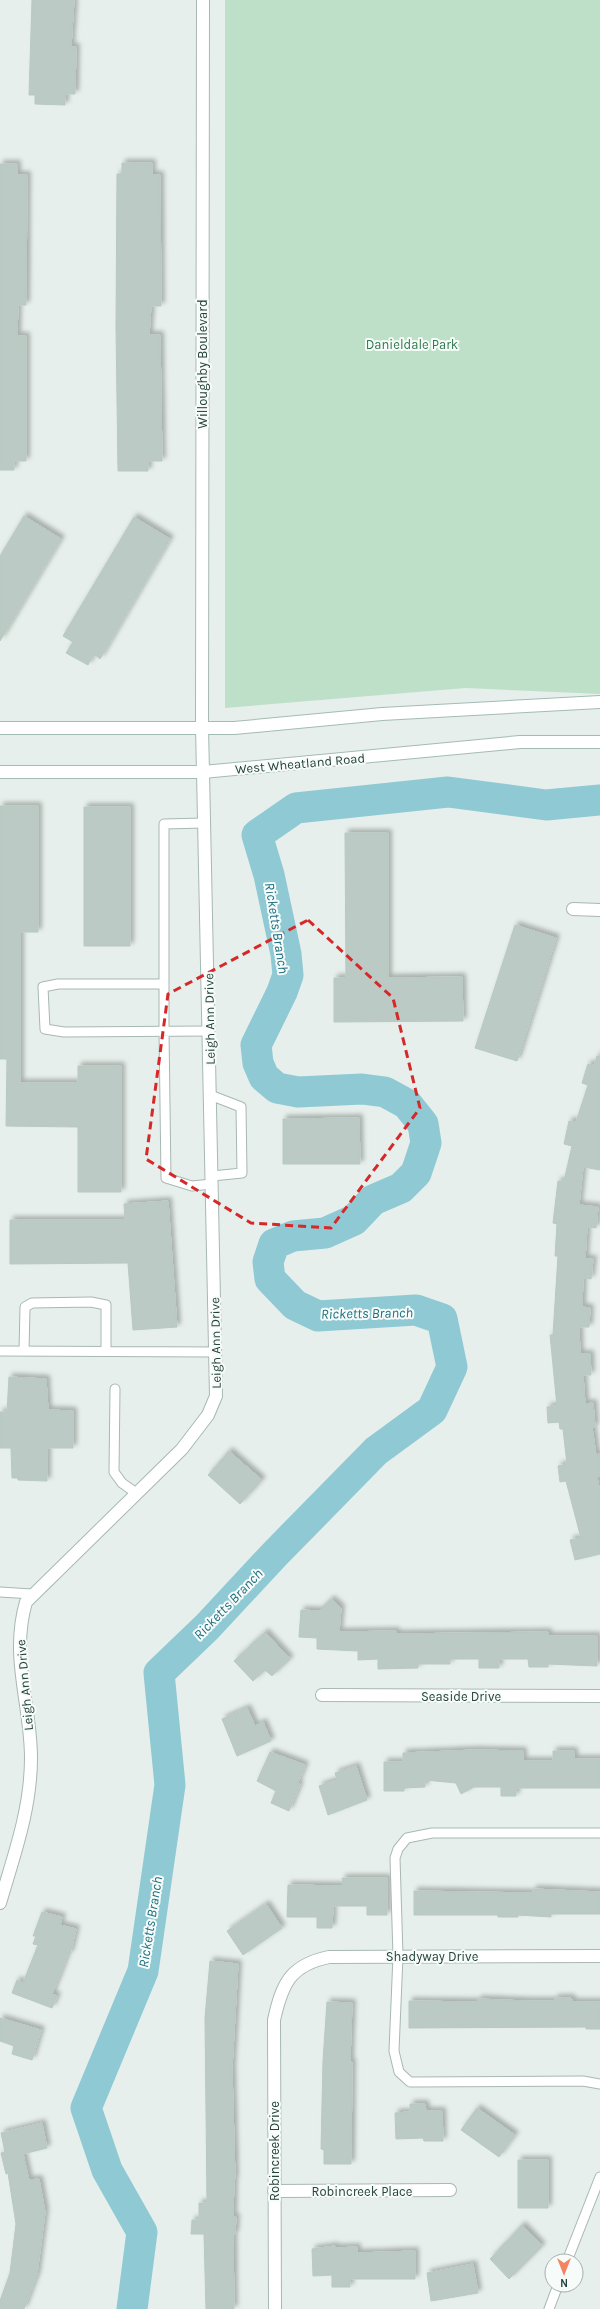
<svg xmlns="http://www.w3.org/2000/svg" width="600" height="2309" viewBox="0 0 600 2309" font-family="Karla,sans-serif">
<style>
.green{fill:#bfe0c8}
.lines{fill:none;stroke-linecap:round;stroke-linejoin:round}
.river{stroke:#8ec9d4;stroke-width:31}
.building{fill:#bbcac4;stroke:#b8c9c2;filter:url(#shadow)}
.lane-casing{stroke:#a8b8b2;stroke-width:11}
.street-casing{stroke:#a8b8b2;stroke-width:14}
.secondary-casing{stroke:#a4bbb3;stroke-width:14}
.lane{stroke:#fff;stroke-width:9}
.street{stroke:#fff;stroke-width:12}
.secondary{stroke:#fff;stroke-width:12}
.marked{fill:none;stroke:#d62828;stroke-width:3;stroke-dasharray:8 5;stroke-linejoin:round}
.labels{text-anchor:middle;stroke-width:4;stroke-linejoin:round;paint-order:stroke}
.park-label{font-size:13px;fill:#2d7a4b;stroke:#f7fbf9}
.street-label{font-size:13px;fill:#24423a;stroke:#f7fbf9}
.water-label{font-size:14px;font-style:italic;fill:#1c6f80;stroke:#f7fbf9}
</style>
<defs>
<filter id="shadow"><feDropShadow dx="3.5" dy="-3.5" stdDeviation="2" flood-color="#0004"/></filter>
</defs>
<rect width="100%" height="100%" fill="#e6efeb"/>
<!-- green -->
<path class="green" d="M225,0H600V694L466,688L225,708Z"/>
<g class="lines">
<!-- river -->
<path class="river" d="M132,2309L142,2232L107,2170L86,2108L143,1971L170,1785L159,1673L207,1627L274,1555L376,1451L432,1410L452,1367L442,1319L416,1310L318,1316L295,1305L270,1279L268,1262L274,1244L293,1236L325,1233L354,1220L373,1200L401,1188L416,1173L426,1143L423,1124L407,1104L385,1092L362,1089L298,1092L277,1088L264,1077L258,1063L256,1045L282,992L288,975L286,954L269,875L257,835L296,808L448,792L546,805L600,800"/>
</g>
<!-- building -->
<path class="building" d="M32,0H74L71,47H76L75,94H65V105L35,104V95H29Z
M122,163H152V175H160L161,306H151L149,335H160L162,461H148V471H118L116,327L117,174H122Z
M0,164H17V175H27L26,305H18L17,336H26V461H14V470H0Z
M24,516L61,539L0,641V556Z
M134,517L170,539L100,659L94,654L88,665L66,653L73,642L63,636Z
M0,806H38V932H20V1083H78V1066H121V1192H78V1127L6,1126L7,1059H0Z
M84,807H130V946H84Z
M345,833H388V978L462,977L463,1021L334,1022V978H346Z
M515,925L556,938L517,1061L475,1048Z
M597,1056H600V1170L583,1167L579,1205L598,1207L596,1228L587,1227L585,1259H593L591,1279L583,1278L582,1307L590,1308L589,1327H579L580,1354H590L591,1375H583L585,1404L593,1403L595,1427H592L596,1455L600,1454V1476L597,1477L600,1492V1554L575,1560L570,1540L581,1538L566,1481L560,1482L558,1466L567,1464L563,1429H560L559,1422L548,1423L547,1407L557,1406L550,1335H553L558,1256H555L557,1224L553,1223L558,1181H564L572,1146L564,1144L569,1121L576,1122L588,1085L582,1083L588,1064L594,1065Z
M359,1118L360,1164H283V1119Z
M168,1201L177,1327L133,1330L128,1263L10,1264V1220H125L124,1204Z
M9,1377L46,1379L48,1410L73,1411V1448H47V1481L18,1480V1478H12L11,1448H0V1412H7Z
M229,1451L262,1480L240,1504L208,1475Z
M331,1599L341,1608L339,1632L396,1631V1634L548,1632V1636H597V1666L548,1664V1667H529L528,1659H499V1668H479V1659H450V1664H418V1668L378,1669V1659L358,1660V1651L317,1649V1638L299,1637L301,1610L319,1611Z
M265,1632L290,1659L272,1676L265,1670L253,1681L234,1661Z
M247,1708L255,1726L263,1722L271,1741L237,1756L222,1719Z
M475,1750L523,1751V1761H553V1751H574V1759H600V1788H516V1796H501V1787H474L461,1794L456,1783L425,1780V1787L404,1788V1791H384V1762H403V1753Z
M270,1752L305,1765L297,1785L300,1784L289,1811L271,1803L276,1791L257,1781Z
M356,1766L367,1800L328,1815L319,1786L337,1780L335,1773Z
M342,1878H387V1915H367V1906H333L332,1928H317V1917H287L288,1885L343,1886Z
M533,1889L600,1892V1914H551V1917L518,1915V1917H498V1915H414V1891L533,1893Z
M266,1904L282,1928L243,1955L227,1931Z
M42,1912L62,1917L60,1925L76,1929L70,1954L68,1953L52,1994L57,1996L52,2008L12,1993L17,1980L23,1983L38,1945L33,1944L36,1936H33Z
M210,1961L238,1964L232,2068L235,2179H234L233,2217H236L235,2234H233L234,2309H206L204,2234H191L192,2220H199V2203H207L205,2018Z
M555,1998H571L573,2002H600V2029H586V2027L409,2028V2001L478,2002V1999L526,2001H555Z
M327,2002L352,2003L350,2062H352L351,2164H324V2150L321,2149L323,2061Z
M0,2018L41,2030L32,2060L12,2054L14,2046L0,2041Z
M410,2104H425L426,2111H442L443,2141H424L423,2138L396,2139L395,2113L410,2112Z
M477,2108L515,2135L499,2157L461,2130Z
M42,2123L47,2148L23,2154L29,2180L39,2179L45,2212L37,2274L24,2309H0V2301L10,2273L16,2224L8,2173L6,2174L1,2153L5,2152L1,2133Z
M518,2160H548V2208H518Z
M522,2225L542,2246L509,2279L490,2259Z
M335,2246V2248L357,2247V2253L415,2251V2279H350V2287H332V2275L313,2276L312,2249Z
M473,2264L478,2293L431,2301L427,2273Z"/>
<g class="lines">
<!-- lane casing -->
<g class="lane-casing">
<path id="lane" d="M204,823L164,824V1031L166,1178L192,1186L212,1184
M164,984H58L43,987L45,1029L64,1032L209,1031
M210,1095L241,1107L242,1173L212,1176
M0,1351L216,1352
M24,1351L25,1307L32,1303L91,1302L106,1305V1351
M115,1389L114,1472L122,1483L136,1493
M0,1592L32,1594
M600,1833H432L407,1838L398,1849L395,1858L398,1956L394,2051L399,2072L410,2082L583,2081L600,2084
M567,2261L600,2177
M549,2309L558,2285"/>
</g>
<!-- street casing -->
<g class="street-casing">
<path id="street" d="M202,728L203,0
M573,909L600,910
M322,1695L600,1696
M0,1903C14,1855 31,1809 31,1758C31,1704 10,1657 26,1602L182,1449L208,1415L216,1396L203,772
M274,2191L450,2190
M275,2309L274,2020C282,1984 290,1965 329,1957L600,1956"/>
</g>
<!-- secondary casing -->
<g class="secondary-casing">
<path id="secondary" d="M0,728H234L382,714L600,702
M202,728L203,772
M0,772H203L520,742H600"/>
</g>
<!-- lane -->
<use href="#lane" class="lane"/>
<!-- street -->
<use href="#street" class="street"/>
<!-- secondary -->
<use href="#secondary" class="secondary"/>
</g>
<!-- marked area -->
<path class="marked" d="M308,920L393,998L420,1108L331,1228L251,1223L146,1159L168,994Z"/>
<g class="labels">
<!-- park labels -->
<g class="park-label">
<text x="412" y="349">Danieldale Park</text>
</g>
<!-- street labels -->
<g class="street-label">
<text transform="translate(202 364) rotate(-90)" y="5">Willoughby Boulevard</text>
<text transform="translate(300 763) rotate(-5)" y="5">West Wheatland Road</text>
<text transform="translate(209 1019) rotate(-91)" y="5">Leigh Ann Drive</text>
<text transform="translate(215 1343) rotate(-91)" y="5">Leigh Ann Drive</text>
<text transform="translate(24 1685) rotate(-95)" y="5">Leigh Ann Drive</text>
<text x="461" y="1701">Seaside Drive</text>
<text x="432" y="1961">Shadyway Drive</text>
<text transform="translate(274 2151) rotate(-90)" y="5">Robincreek Drive</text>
<text x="362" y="2196">Robincreek Place</text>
</g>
<!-- water labels -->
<g class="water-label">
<text transform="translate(277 928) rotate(81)" y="5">Ricketts Branch</text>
<text transform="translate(367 1313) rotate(-1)" y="5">Ricketts Branch</text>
<text transform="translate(228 1604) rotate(-46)" y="5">Ricketts Branch</text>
<text transform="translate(150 1922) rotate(-81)" y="5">Ricketts Branch</text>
</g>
</g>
<!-- north arrow -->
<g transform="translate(564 2273) rotate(180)"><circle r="19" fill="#f7fbf9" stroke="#a3b1ad"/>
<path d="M0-3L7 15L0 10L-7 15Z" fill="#f4845f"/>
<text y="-6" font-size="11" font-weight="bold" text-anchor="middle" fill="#24423a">N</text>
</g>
</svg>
